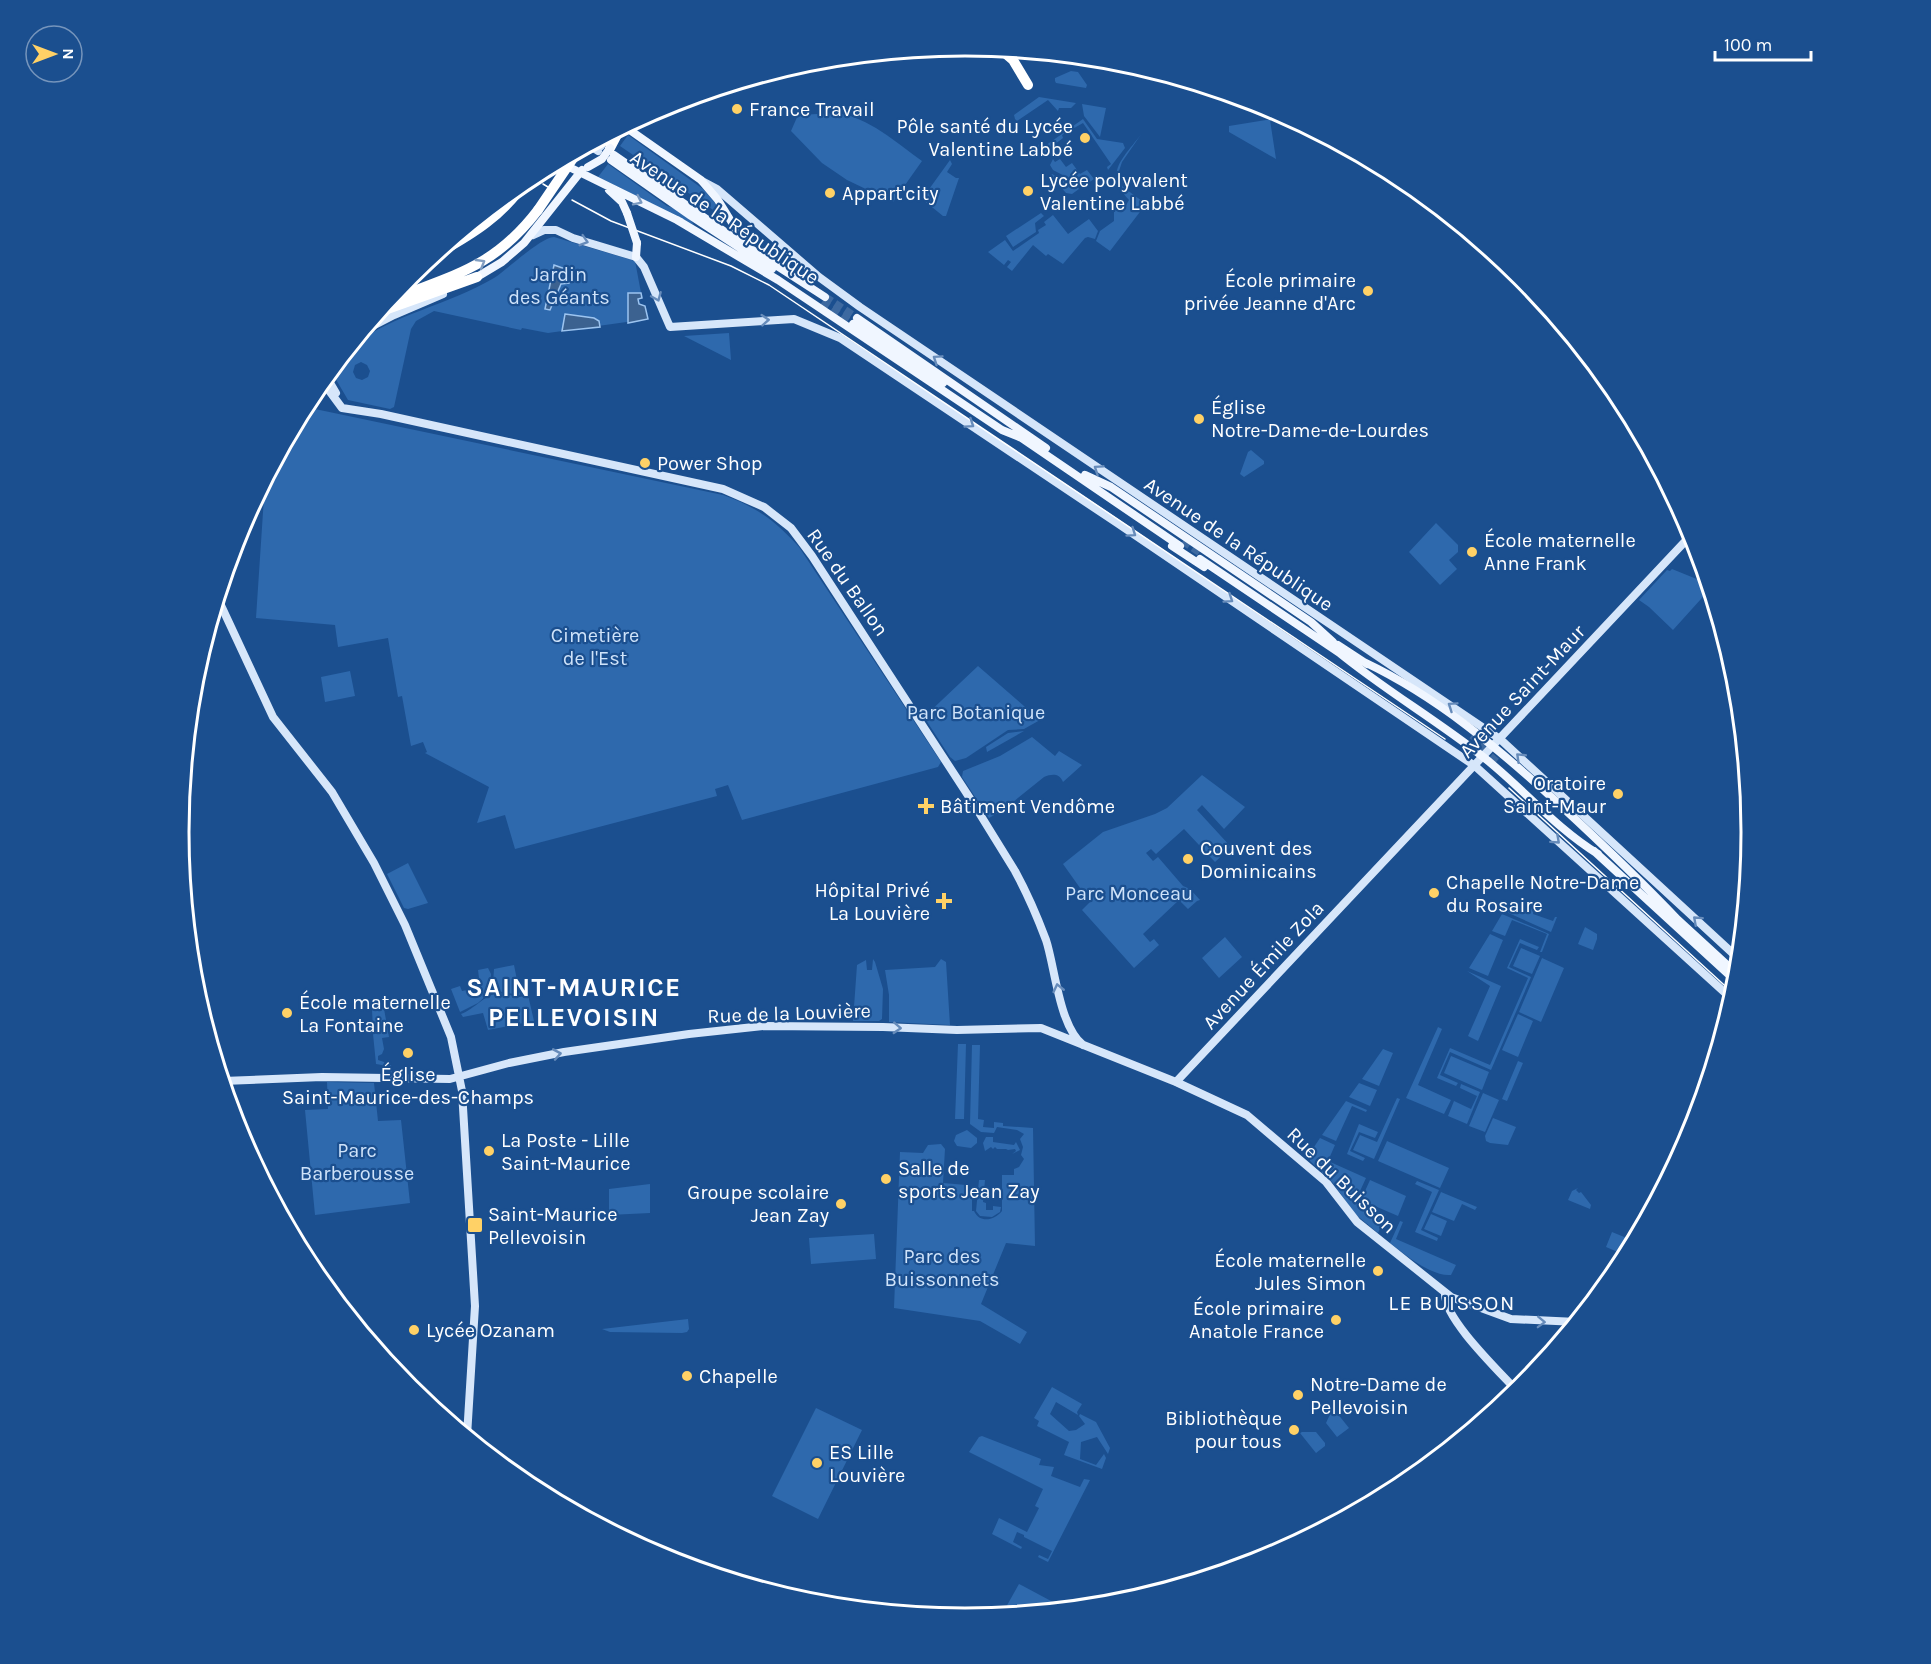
<svg xmlns="http://www.w3.org/2000/svg" width="1931" height="1664" viewBox="0 0 1931 1664" font-family="Karla,sans-serif">
<style>
.green{fill:#2e69ad;fill-rule:evenodd}
.water{fill:#3c6290;stroke:#9cc4f0;stroke-width:1.5}
.lines{fill:none;stroke-linecap:round;stroke-linejoin:round}
.primary-tunnel{stroke:#3d69a0;stroke-width:8;stroke-dasharray:8 4;stroke-linecap:butt}
.secondary{stroke:#d6e6fa;stroke-width:8}
.primary{stroke:#f0f6ff;stroke-width:8}
.highway{stroke:#fff;stroke-width:10}
.tram{stroke:#fff;stroke-width:1.5}
.primary-bridge{stroke:#f0f6ff;stroke-width:8}
.highway-bridge{stroke:#fff;stroke-width:10}
.oneway{stroke:#7b9ac1}
.oneway2{stroke:#668bba}
.oneway3{stroke:#829ec1}
.poi-dot{fill:#ffd166;stroke:#1b4f8f;stroke-width:2}
.labels{text-anchor:middle;stroke-width:4.5;stroke-linejoin:round;paint-order:stroke}
.poi-label{font-size:20px;fill:#fff;stroke:#1b4f8f;text-anchor:start}
.street-label{font-size:20px;fill:#fff;stroke:#1b4f8f}
.park-label{font-size:20px;fill:#cfe3fa;stroke:#1b4f8f}
.neighbourhood-label{font-size:21px;letter-spacing:1.5px;fill:#fff;stroke:#1b4f8f}
.district-label{font-size:26px;font-weight:bold;letter-spacing:1.5px;fill:#fff;stroke:#1b4f8f}
.rim{fill:none;stroke:#fff;stroke-width:3}
</style>
<rect width="100%" height="100%" fill="#1b4f8f"/>
<!-- green -->
<path class="green" d="M1071,71L1078,72L1087,85L1086,88L1056,83L1055,81V78Z
M1039,97L1076,103L1071,108H1059L1058,111L1048,100L1017,121L1015,119L1014,115Z
M1082,104L1106,108L1100,137L1084,116Z
M837,113C868,117 897,143 922,161L893,202L847,180L822,163L791,131L798,115Z
M1083,119L1097,139L1123,143L1125,148L1108,170L1107,167L1111,164L1083,123L1062,135L1063,138L1051,147L1049,154H1044L1036,149L1039,144L1042,148Z
M1266,120H1270L1276,159L1229,132V126Z
M1142,133L1122,162L1117,177L1123,187L1146,204L1110,251L1096,241L1100,231L1114,221V207L1120,202L1125,207L1129,200C1103,172 1123,159 1142,133Z
M628,135L703,189L723,212L722,216L620,146Z
M1053,159L1055,162L1060,159L1066,167L1072,163L1080,174L1087,170L1094,179L1084,186L1053,170L1050,165Z
M950,160L952,164L947,172L956,178H959L946,216H943L922,199Z
M608,164L667,206C678,209 689,215 694,225L598,177Z
M1052,174L1078,187L1079,189L1072,194L1066,193L1051,176Z
M1041,213L1044,216L1035,223L1036,232L1013,247L1006,236Z
M1053,215L1068,234L1089,219L1098,231L1095,239L1088,237L1085,238L1063,264L1048,254L1046,256L1033,245L1012,271L1007,267L1011,262L1008,260L1004,265L988,252L1005,240L1013,251L1039,233L1038,230L1046,225L1044,222Z
M554,237L635,261L642,298L638,299L639,304L645,306L648,319L548,333L522,328L521,330L434,311L416,321L411,329L394,407L390,409L348,400L331,371C337,363 343,353 352,346C393,314 449,305 494,278C509,268 540,238 554,237ZM361,362L367,365L370,371L368,377L362,380L356,378L353,372L355,365Z
M729,333L731,360L684,336Z
M306,405L315,409L723,495C757,507 775,521 799,547L941,762L938,767L742,820L728,785L715,789L717,796L515,849L505,815L477,823L489,787L425,753L427,752L423,742L411,746L402,696L398,697L388,638L338,647L335,625L256,618L265,482Z
M1251,450L1264,461V464L1244,477L1240,474L1248,452Z
M1436,523L1458,545V552L1449,560L1457,569L1440,585L1409,552Z
M1672,569L1709,584L1710,589L1673,630L1649,607L1639,600L1667,570L1670,571Z
M978,666L1040,720L1024,729L1008,730L966,758L955,761L950,757L924,717Z
M350,671L355,696L325,702L321,677Z
M1024,731L987,752L986,747L1008,733Z
M1032,737L1055,756L1059,751L1082,765L1063,782C1059,773 1052,774 1044,777L1003,810L989,818L962,777L963,771L1000,756Z
M1202,775L1245,807L1224,829L1202,805L1197,810L1231,847L1215,862L1184,829L1156,854L1151,849L1146,853L1153,861L1158,857L1183,886L1190,889L1200,900L1197,901L1188,909L1179,900L1143,934L1150,942L1154,939L1159,945L1134,968L1082,910L1090,902L1063,864L1103,832L1155,814L1167,808Z
M408,863L428,903L408,909L404,908L387,874Z
M1510,903L1534,909L1533,914L1553,921L1555,917H1557L1551,932L1504,911Z
M1502,914L1549,934L1542,952H1540L1547,934L1512,920L1505,936L1492,931Z
M1585,927L1597,934V939L1593,950L1578,944Z
M1490,934L1503,940L1488,976L1469,968Z
M1225,937L1242,957L1219,978L1202,958Z
M1520,939L1539,947L1537,950L1520,943L1509,967L1531,977L1491,1070L1450,1052L1440,1075L1458,1083L1456,1086L1437,1078L1450,1048L1490,1065L1528,978L1507,968Z
M1521,948L1540,956L1532,974L1513,966Z
M1542,958L1564,968L1541,1022L1519,1012Z
M873,959L875,962L883,989L882,1019L879,1021H853L857,965L866,960L867,970H872Z
M941,959L946,962L950,1025L889,1022V995L885,970L935,967Z
M514,965L520,995L497,991L493,984L494,969Z
M488,968L491,974L490,992L478,1003L460,1012L451,989L460,986L462,991L473,989L479,978L478,970Z
M1467,971L1501,986L1478,1041L1468,1036L1490,986Z
M499,993L520,997L528,995L534,1021L488,1030L483,1013L463,1017L461,1014C475,1009 485,994 499,993Z
M383,1003L389,1037L382,1038L384,1049L382,1054L378,1056V1060L384,1062L386,1065H391L392,1073H389V1071L382,1065L376,1064L373,1034L378,1033V1029L373,1030L372,1009H374V1004Z
M1518,1014L1533,1021L1518,1057L1502,1050Z
M1438,1027L1442,1029L1418,1085L1451,1100L1444,1114L1406,1098Z
M958,1044H966L964,1119H955Z
M972,1045H980L978,1119L984,1120L983,1127L994,1128V1122L1003,1123V1126L1033,1128L1035,1246L1006,1243L981,1304L1027,1332L1020,1344L980,1321L894,1308L900,1152L923,1153L928,1145L941,1144L945,1149L943,1183L966,1185L972,1195V1211H974C980,1224 995,1220 1002,1211V1175H1014V1169L1019,1167L1024,1159L1021,1155L1023,1147L1020,1139L1024,1134L1017,1130L997,1127L994,1133L981,1132L970,1124Z
M1383,1049L1393,1053L1379,1086L1362,1079Z
M1451,1056L1489,1072L1482,1090L1444,1073Z
M1518,1061L1523,1063L1507,1101L1502,1099Z
M327,1082L374,1083L378,1121L401,1120L410,1203L315,1215L305,1110L328,1109Z
M1359,1083L1377,1090L1370,1106L1349,1097Z
M1461,1084L1480,1092L1467,1124L1448,1116L1454,1101L1471,1109L1477,1096L1460,1088Z
M1483,1093L1499,1100L1485,1132L1469,1126Z
M1397,1098L1400,1099L1374,1159L1353,1150L1360,1135L1377,1142Z
M1346,1101L1367,1110L1366,1112L1352,1106L1336,1141L1322,1135Z
M1493,1118L1516,1127L1508,1145L1490,1143L1486,1141L1485,1136Z
M1359,1124L1378,1132L1375,1138L1359,1132L1350,1151L1365,1158L1363,1161L1347,1154Z
M967,1130L977,1138V1143L971,1148L957,1146L954,1141L956,1135Z
M986,1137H993V1142L1014,1145L1016,1142L1020,1150L1012,1154L1016,1151L1015,1149L1008,1150L1006,1149H997L995,1147L993,1149L991,1147L985,1151L983,1143Z
M1320,1138L1335,1145L1328,1161L1366,1178L1355,1202L1386,1215L1378,1233L1355,1214L1333,1183L1310,1161V1153Z
M1387,1141L1449,1168L1440,1188L1378,1161Z
M979,1180H985L983,1202L986,1203V1210H993V1206L1001,1207L1000,1212L992,1217L980,1216L976,1211Z
M1370,1180L1406,1196L1398,1216L1361,1200Z
M1417,1181L1439,1190L1421,1230L1438,1238L1437,1241L1415,1232L1432,1192L1415,1184Z
M650,1184V1213L609,1215V1189Z
M1578,1188L1576,1190L1579,1193L1581,1192L1591,1205L1590,1209L1568,1200L1572,1191Z
M1441,1192L1477,1207L1475,1210L1462,1204L1454,1221L1432,1212Z
M1431,1214L1447,1221L1441,1236L1424,1229Z
M1400,1221L1403,1222L1396,1239L1456,1265L1451,1275C1432,1277 1404,1254 1390,1243Z
M1612,1232L1634,1241L1627,1256L1606,1247Z
M874,1234L876,1259L811,1264L809,1238Z
M688,1319L689,1329L687,1332L682,1333L610,1332L602,1329Z
M1052,1387L1082,1404L1077,1412L1078,1415L1056,1402L1050,1414L1069,1431L1076,1430L1085,1424L1079,1416L1080,1414L1096,1422L1110,1448L1108,1454L1097,1437L1081,1442L1080,1459L1096,1465L1104,1454L1106,1458L1102,1469L1064,1455L1069,1442L1037,1426L1039,1421L1034,1418Z
M816,1408L862,1430L818,1519L772,1496Z
M1333,1408L1349,1428L1337,1437L1326,1423Z
M1302,1432H1316L1325,1443V1446L1316,1453L1300,1433Z
M982,1436L1041,1459L1039,1465L1054,1467L1051,1476L1080,1487L1084,1479L1090,1480L1048,1562L1038,1557L1039,1555L1048,1559L1052,1551L1024,1537V1535L1017,1532L1013,1542L1022,1547L1021,1549L992,1534L999,1518L1027,1532L1039,1508L1035,1506L1043,1489L969,1452L979,1437Z
M1019,1584L1023,1586L1066,1609L1001,1616Z"/>
<!-- water -->
<path class="water" d="M554,265L571,271L569,283L561,284L550,310L545,309Z
M628,293H641L642,298L638,299L639,304L645,306L648,319L628,323Z
M565,314L594,318L599,321L600,327L562,331Z"/>
<g class="lines">
<!-- primary-tunnel -->
<path class="primary-tunnel" d="M825,297L857,318
M822,302L853,324
M1183,541L1202,554
M1472,735L1486,746
M1481,749L1499,764"/>
<!-- secondary -->
<path class="secondary" d="M595,142L601,146
M589,145L598,151
M702,181L717,189L819,277L860,307L1500,739L1740,960
M533,235L544,230H556L573,238L636,257L644,267L670,327L794,319L840,338L1117,523L1475,766L1733,1000
M363,331L394,315L443,294
M326,376L336,393
M322,381L342,408L381,414L723,489L764,507L791,528L812,556L973,803L1015,871C1027,893 1037,916 1046,940C1055,967 1059,1026 1083,1045
M218,599L273,717L332,792L374,863L405,925L451,1037L462,1091L475,1306L467,1436
M223,1081L322,1077L450,1079L509,1063L564,1052L689,1034L763,1026L883,1027L957,1030L1041,1028L1176,1082L1247,1115L1326,1182L1357,1222L1451,1297L1511,1319L1577,1322
M1176,1082L1693,533
M1445,1294C1444,1319 1500,1372 1518,1392"/>
<!-- primary -->
<path class="primary" d="M624,126L701,180L718,200L737,231L750,242
M614,155L731,236L825,297
M611,160L691,216L772,269
M567,166L681,222
M609,190L622,202L627,213
M677,220L778,280L1002,430L1024,439
M636,257L637,243
M477,277L502,262L524,243L582,170
M857,318L1046,448
M853,324L943,383
M1020,437L1180,546
M1085,475L1111,487L1203,549L1311,622L1333,642
M1172,546L1204,567
M1200,559L1341,654
M1338,645L1367,664
M1337,651C1383,689 1435,719 1482,756C1522,787 1554,827 1598,854
M1364,662C1438,697 1500,750 1560,805C1600,842 1640,880 1678,920
M1594,851L1738,983
M1677,919L1738,975"/>
<!-- highway -->
<path class="highway" d="M999,48L1013,60L1028,85
M610,148L620,129
M433,256C473,234 503,216 529,177
M388,301C452,275 493,269 538,210
M379,312L477,277"/>
<!-- tram -->
<path class="tram" d="M543,184L548,187
M572,200L611,221L731,266L769,285L1445,739
M1509,788L1735,995"/>
<!-- primary-bridge -->
<path class="primary-bridge" d="M588,167L602,159L610,148
M627,213L637,243"/>
<!-- highway-bridge -->
<path class="highway-bridge" d="M538,210L578,151"/>
</g>
<!-- one-way arrows -->
<defs><path id="oneway-chevron" d="M-2-3.5L2.5 0L-2 3.5" fill="none" stroke-width="1.6" stroke-linecap="round" stroke-linejoin="round" transform="scale(1.5)"/></defs>
<use class="oneway" href="#oneway-chevron" transform="translate(638 201) rotate(26)"/>
<g class="oneway2">
<use href="#oneway-chevron" transform="translate(584 241) rotate(17)"/>
<use href="#oneway-chevron" transform="translate(657 297) rotate(67)"/>
<use href="#oneway-chevron" transform="translate(765 320) rotate(-4)"/>
<use href="#oneway-chevron" transform="translate(937 359) rotate(-146)"/>
<use href="#oneway-chevron" transform="translate(970 424) rotate(34)"/>
<use href="#oneway-chevron" transform="translate(1098 469) rotate(-146)"/>
<use href="#oneway-chevron" transform="translate(1132 533) rotate(35)"/>
<use href="#oneway-chevron" transform="translate(1229 599) rotate(34)"/>
<use href="#oneway-chevron" transform="translate(1452 706) rotate(-146)"/>
<use href="#oneway-chevron" transform="translate(1520 757) rotate(-136)"/>
<use href="#oneway-chevron" transform="translate(1556 840) rotate(42)"/>
<use href="#oneway-chevron" transform="translate(1697 920) rotate(-138)"/>
<use href="#oneway-chevron" transform="translate(1058 988) rotate(-103)"/>
<use href="#oneway-chevron" transform="translate(897 1028) rotate(3)"/>
<use href="#oneway-chevron" transform="translate(557 1054) rotate(-10)"/>
<use href="#oneway-chevron" transform="translate(1541 1322) rotate(2)"/>
</g>
<use class="oneway3" href="#oneway-chevron" transform="translate(481 263) rotate(-31)"/>
<!-- markers -->
<g class="poi-dot">
<circle cx="737" cy="109" r="6"/>
<circle cx="1085" cy="138" r="6"/>
<circle cx="1028" cy="191" r="6"/>
<circle cx="830" cy="193" r="6"/>
<circle cx="1368" cy="291" r="6"/>
<circle cx="1199" cy="419" r="6"/>
<circle cx="645" cy="463" r="6"/>
<circle cx="1472" cy="552" r="6"/>
<circle cx="1618" cy="794" r="6"/>
<path d="M923 797h6v6h6v6h-6v6h-6v-6h-6v-6h6z"/>
<circle cx="1188" cy="859" r="6"/>
<circle cx="1434" cy="893" r="6"/>
<path d="M941 892h6v6h6v6h-6v6h-6v-6h-6v-6h6z"/>
<circle cx="287" cy="1013" r="6"/>
<circle cx="408" cy="1053" r="6"/>
<circle cx="489" cy="1151" r="6"/>
<circle cx="886" cy="1179" r="6"/>
<circle cx="841" cy="1204" r="6"/>
<rect x="467" y="1217" width="16" height="16" rx="3"/>
<circle cx="1378" cy="1271" r="6"/>
<circle cx="1336" cy="1320" r="6"/>
<circle cx="414" cy="1330" r="6"/>
<circle cx="687" cy="1376" r="6"/>
<circle cx="1298" cy="1395" r="6"/>
<circle cx="1294" cy="1430" r="6"/>
<circle cx="817" cy="1463" r="6"/>
</g>
<g class="labels">
<!-- poi labels -->
<g class="poi-label">
<text x="749" y="116">France Travail</text>
<text x="1073" y="133" text-anchor="end">Pôle santé du Lycée<tspan x="1073" dy="23">Valentine Labbé</tspan></text>
<text x="1040" y="187">Lycée polyvalent<tspan x="1040" dy="23">Valentine Labbé</tspan></text>
<text x="842" y="200">Appart'city</text>
<text x="1356" y="287" text-anchor="end">École primaire<tspan x="1356" dy="23">privée Jeanne d'Arc</tspan></text>
<text x="1211" y="414">Église<tspan x="1211" dy="23">Notre-Dame-de-Lourdes</tspan></text>
<text x="657" y="470">Power Shop</text>
<text x="1484" y="547">École maternelle<tspan x="1484" dy="23">Anne Frank</tspan></text>
<text x="1606" y="790" text-anchor="end">Oratoire<tspan x="1606" dy="23">Saint-Maur</tspan></text>
<text x="940" y="813">Bâtiment Vendôme</text>
<text x="1200" y="855">Couvent des<tspan x="1200" dy="23">Dominicains</tspan></text>
<text x="1446" y="889">Chapelle Notre-Dame<tspan x="1446" dy="23">du Rosaire</tspan></text>
<text x="930" y="897" text-anchor="end">Hôpital Privé<tspan x="930" dy="23">La Louvière</tspan></text>
<text x="299" y="1009">École maternelle<tspan x="299" dy="23">La Fontaine</tspan></text>
<text x="408" y="1081" text-anchor="middle">Église<tspan x="408" dy="23">Saint-Maurice-des-Champs</tspan></text>
<text x="501" y="1147">La Poste - Lille<tspan x="501" dy="23">Saint-Maurice</tspan></text>
<text x="898" y="1175">Salle de<tspan x="898" dy="23">sports Jean Zay</tspan></text>
<text x="829" y="1199" text-anchor="end">Groupe scolaire<tspan x="829" dy="23">Jean Zay</tspan></text>
<text x="488" y="1221">Saint-Maurice<tspan x="488" dy="23">Pellevoisin</tspan></text>
<text x="1366" y="1267" text-anchor="end">École maternelle<tspan x="1366" dy="23">Jules Simon</tspan></text>
<text x="1324" y="1315" text-anchor="end">École primaire<tspan x="1324" dy="23">Anatole France</tspan></text>
<text x="426" y="1337">Lycée Ozanam</text>
<text x="699" y="1383">Chapelle</text>
<text x="1310" y="1391">Notre-Dame de<tspan x="1310" dy="23">Pellevoisin</tspan></text>
<text x="1282" y="1425" text-anchor="end">Bibliothèque<tspan x="1282" dy="23">pour tous</tspan></text>
<text x="829" y="1459">ES Lille<tspan x="829" dy="23">Louvière</tspan></text>
</g>
<!-- street labels -->
<g class="street-label">
<text transform="translate(725 217) rotate(34)" y="7">Avenue de la République</text>
<text transform="translate(1239 544) rotate(34)" y="7">Avenue de la République</text>
<text transform="translate(848 582) rotate(55)" y="7">Rue du Ballon</text>
<text transform="translate(1522 691) rotate(-47)" y="7">Avenue Saint-Maur</text>
<text transform="translate(1263 965) rotate(-47)" y="7">Avenue Émile Zola</text>
<text transform="translate(789 1013) rotate(-2)" y="7">Rue de la Louvière</text>
<text transform="translate(1342 1180) rotate(44)" y="7">Rue du Buisson</text>
</g>
<!-- park labels -->
<g class="park-label">
<text x="559" y="281">Jardin<tspan x="559" dy="23">des Géants</tspan></text>
<text x="595" y="642">Cimetière<tspan x="595" dy="23">de l'Est</tspan></text>
<text x="976" y="719">Parc Botanique</text>
<text x="1129" y="900">Parc Monceau</text>
<text x="357" y="1157">Parc<tspan x="357" dy="23">Barberousse</tspan></text>
<text x="942" y="1263">Parc des<tspan x="942" dy="23">Buissonnets</tspan></text>
</g>
<!-- neighbourhood labels -->
<g class="neighbourhood-label">
<text x="1452" y="1310">LE BUISSON</text>
</g>
<!-- district labels -->
<g class="district-label">
<text x="574" y="996">SAINT-MAURICE<tspan x="574" dy="30">PELLEVOISIN</tspan></text>
</g>
</g>
<!-- crop -->
<path d="M0 0H1931V1664H0ZM189 832a776 776 0 1 1 1552 0a776 776 0 1 1-1552 0Z" fill="#1b4f8f" fill-rule="evenodd"/>
<path class="rim" d="M189 832a776 776 0 1 1 1552 0a776 776 0 1 1-1552 0Z"/>
<!-- north arrow -->
<g transform="translate(54 54) rotate(90)"><circle r="28" fill="#1b4f8f" stroke="#7695bc" stroke-width="1.5"/>
<path d="M0-4.5L10 22L0 15L-10 22Z" fill="#ffd166"/>
<text y="-9" font-size="16" font-weight="bold" text-anchor="middle" fill="#ffffff">N</text>
</g>
<!-- scale -->
<path d="M1715 51v9h96v-9" fill="none" stroke="#ffffff" stroke-width="3"/>
<text x="1724" y="51" font-size="18" fill="#ffffff" stroke="#1b4f8f" stroke-width="4.5" paint-order="stroke">100 m</text>
</svg>
